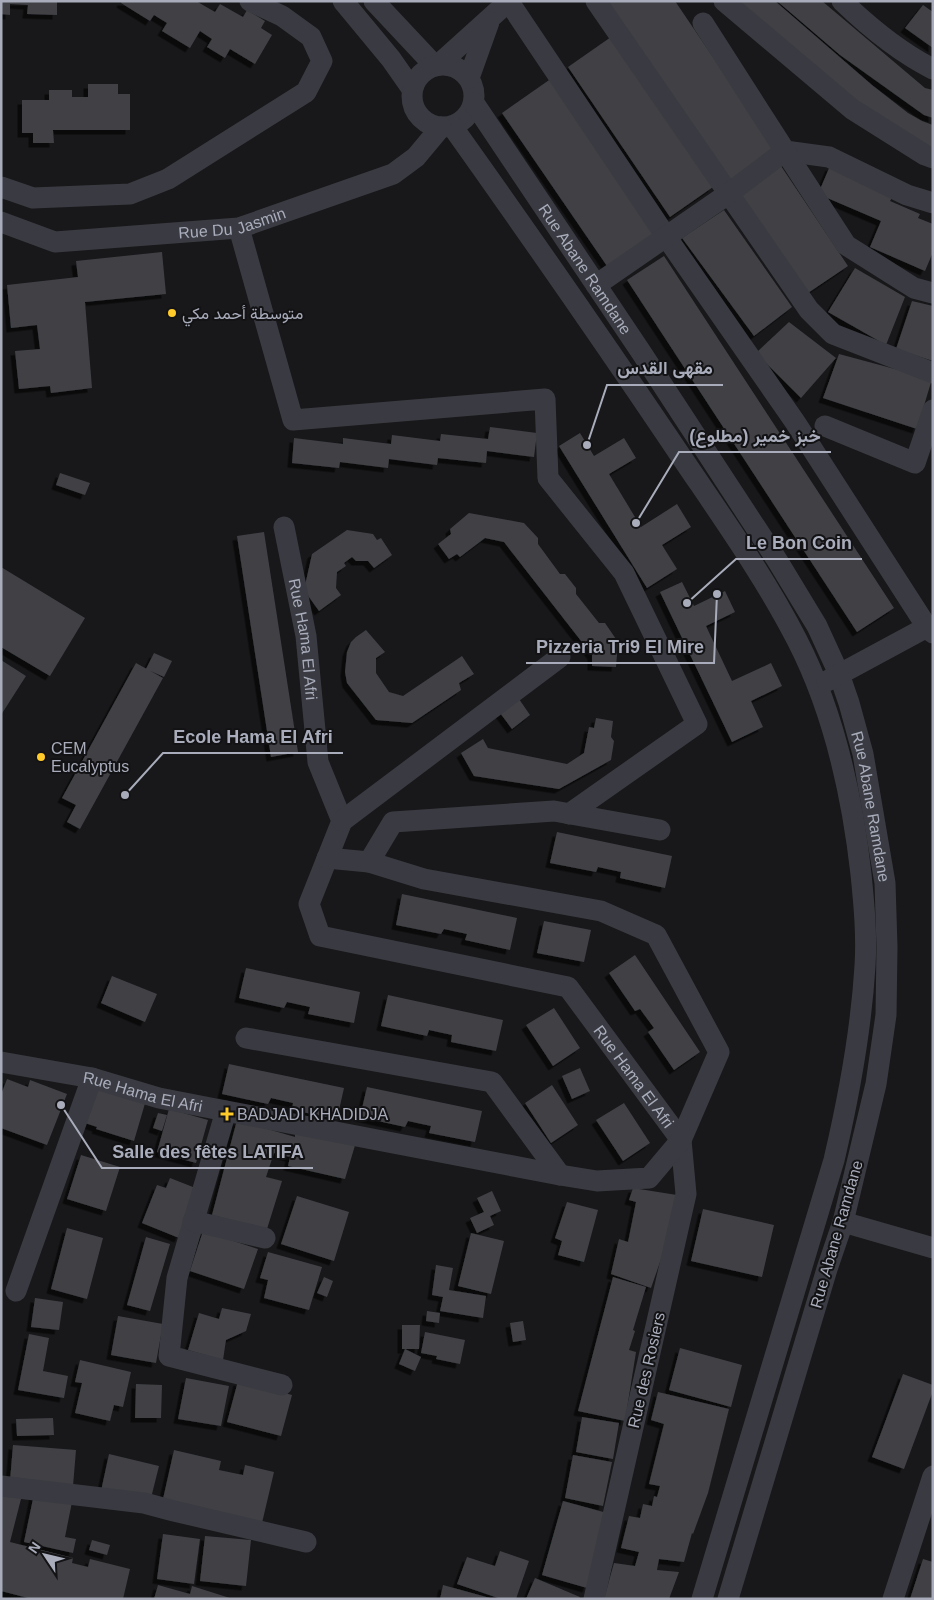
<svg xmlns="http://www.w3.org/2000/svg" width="934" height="1600" viewBox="0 0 934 1600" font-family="Arial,Vazirmatn,sans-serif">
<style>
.building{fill:#3f4045;filter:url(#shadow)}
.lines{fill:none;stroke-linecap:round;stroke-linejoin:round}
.minor{stroke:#3a3b42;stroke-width:21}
.poi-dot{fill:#ffcb2b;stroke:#131315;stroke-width:2}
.labels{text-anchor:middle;stroke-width:4;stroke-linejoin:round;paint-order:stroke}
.street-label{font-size:16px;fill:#a9adbb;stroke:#131315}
.poi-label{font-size:16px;fill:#a9adbb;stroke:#131315;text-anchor:start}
.leader{fill:none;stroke:#a9adbb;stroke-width:2}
.callout-dot{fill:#a9adbb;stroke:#131315;stroke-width:2}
.callout-label{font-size:18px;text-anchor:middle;font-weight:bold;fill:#a9adbb;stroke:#131315;stroke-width:4;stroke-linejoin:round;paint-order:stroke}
</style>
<defs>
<filter id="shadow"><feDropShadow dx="-4.5" dy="4.5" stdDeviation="0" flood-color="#0009"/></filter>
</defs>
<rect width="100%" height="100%" fill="#18181a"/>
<!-- building -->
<path class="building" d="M1,1H57V15L27,14L28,5L10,4V15L1,14Z
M122,1H196L215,12L220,4L243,17L247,10L265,21L261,28L272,35L255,64L230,49L225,58L207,47L212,39L200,31L190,48L162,31L167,23L154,15L150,21L121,3Z
M609,1H675L776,150L731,181L608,2Z
M735,1H775L872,85L908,113L922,121L933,125V150L860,111Z
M777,1H822L925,88L933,90V118L924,115L840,55Z
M923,5L933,12V48L905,28Z
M611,37L713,187L670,217L568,67Z
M552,78L657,232L607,266L502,113Z
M88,84H118V94H130V130H53L54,143H33V133H22V100H49V90H72V97H88Z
M781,166L848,266L805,295L738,196Z
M830,166L894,194L890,201L920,214L918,218L933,224V252L925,271L870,247L881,221L818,194Z
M724,210L792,307L754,336L682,238Z
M162,252L166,294L85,302L92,388L51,393L50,386L19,389L15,351L40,349L37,325L11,328L7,285L78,277L76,261Z
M664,256L894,608L857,632L627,280Z
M855,268L905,297L886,345L828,312Z
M912,301L933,306V361L896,349Z
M789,322L836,358L801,398L756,353Z
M839,354L932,379L917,429L823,398Z
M490,427L537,433L534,457L487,451L486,463L438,458L437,465L389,459L388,468L340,462L339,468L292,463L294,438L343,444V438L391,444L392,435L440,441L441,434L488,439Z
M580,433L594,456L624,438L636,458L609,474L641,527L677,504L691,527L662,545L677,569L647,588L559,446Z
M60,473L90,483L85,495L56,485Z
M469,513L524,523L538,538V544L560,574H565L576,588V594L599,623H605L618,642L616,667L592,666V655L504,542L485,538L460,557L457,554L449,559L438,544L451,534L450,529Z
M347,530L373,534L377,540L381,538L392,555L374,568L368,561H356L352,557L344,563L346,566L337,572L336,588L341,595L319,611L304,590L312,554Z
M264,532L298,752L271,757L237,536Z
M1,567L85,618L50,676L1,647Z
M682,582L694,606L725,591L735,612L706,626L732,681L771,663L782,686L751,701L763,727L732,742L660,592Z
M366,630L385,652L376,658V673L389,692L403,696L462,656L474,674L459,683L461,690L412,723L376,720L347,683L345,672L347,652L351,642L356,637Z
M154,653L172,661L164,677L146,669Z
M1,660L26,676L1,715Z
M136,663L163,678L80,829L67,822L76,805L62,798Z
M519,699L530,715L512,729L500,713Z
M596,718L613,721L611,737L614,741L611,760L559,789L474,776L461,753L483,739L488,748L567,764L584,753L589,727L594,728Z
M557,832L672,856L665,888L620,878L621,872L598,867L596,872L550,863Z
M402,894L517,918L510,950L465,940L467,934L444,929L441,934L396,925Z
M544,921L591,930L584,962L537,953Z
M635,955L700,1052L674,1070L648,1032L654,1028L640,1009L635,1011L609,973Z
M246,968L360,992L354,1023L308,1014L310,1007L287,1002L284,1008L239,998Z
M112,976L157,994L145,1022L101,1003Z
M388,995L503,1020L496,1051L451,1042L452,1035L429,1030L427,1036L381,1026Z
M554,1008L580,1048L553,1066L526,1025Z
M229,1064L344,1088L337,1119L292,1110L293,1103L271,1098L268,1104L222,1094Z
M580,1068L590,1091L572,1099L562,1076Z
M7,1079L28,1087L30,1080L67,1094L47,1145L1,1128V1095Z
M94,1084L146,1100L134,1141L96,1129L97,1127L82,1122Z
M552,1085L578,1125L551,1143L525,1103Z
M367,1087L482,1111L475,1142L429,1133L431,1126L408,1121L405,1127L360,1117Z
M624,1103L650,1143L623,1161L596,1120Z
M169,1109L208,1120L196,1163L157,1152Z
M158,1113L167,1115L162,1131L153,1128Z
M237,1120L295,1137V1131L356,1142L345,1179L288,1166L290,1157L274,1153L266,1177L282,1181L267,1229L212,1215Z
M81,1155L120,1167L106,1211L67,1199Z
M170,1178L198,1189L179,1238L142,1223L157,1185L166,1188Z
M633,1188L683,1196L651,1288L611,1274L619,1239L628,1242L636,1202L629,1200Z
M492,1191L501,1211L490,1216L494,1225L477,1233L470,1218L484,1212L477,1198Z
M297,1196L349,1212L334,1261L281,1244Z
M567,1202L598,1210L584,1262L558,1255L562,1241L555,1238Z
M703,1209L774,1225L762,1277L691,1261Z
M67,1228L103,1238L87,1299L51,1289Z
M203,1231L258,1249L244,1289L190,1271Z
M471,1233L504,1241L491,1294L458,1286Z
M146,1237L170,1244L150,1311L127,1305Z
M268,1252L322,1267L309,1310L264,1298L268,1280L260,1278Z
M436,1265L453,1268L449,1290L486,1296L483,1318L440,1311L443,1297L432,1295Z
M324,1277L333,1281L327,1297L317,1293Z
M613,1277L646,1287L633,1330L635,1331L629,1350L636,1352L625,1421L578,1411Z
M35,1298L63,1302L59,1330L31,1327Z
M222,1308L251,1314L246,1331L226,1340L223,1360L188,1350L199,1313L219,1319Z
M427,1311L440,1313L439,1323L426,1321Z
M118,1316L163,1324L156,1363L111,1355Z
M523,1321L526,1340L513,1342L510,1323Z
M402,1325H420L419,1349H402Z
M425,1332L465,1340L460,1364L436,1359L437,1356L421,1353Z
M29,1334L49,1338L43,1371L68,1376L64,1398L18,1390Z
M680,1348L742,1365L731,1407L669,1390Z
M405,1349L421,1357L415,1371L399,1364Z
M80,1360L131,1372L123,1407L114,1405L110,1421L75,1413L82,1383L75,1382Z
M903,1374L933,1385V1391L904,1469L872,1457Z
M186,1378L229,1386L221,1426L178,1419Z
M238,1381L292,1395L281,1436L227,1422Z
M136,1384L162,1385L161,1418H135Z
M658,1392L729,1409L708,1493L693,1534L692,1533L684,1562L659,1559L657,1570L679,1572L669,1599H604L614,1563L635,1566L639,1552L621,1548L629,1516L640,1518L643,1504L652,1506L654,1496L657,1497L660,1486L649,1484L664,1424L651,1420Z
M582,1417L619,1423L613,1459L576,1452Z
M53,1418L54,1435L17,1436L16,1419Z
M13,1445L76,1450L73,1486L10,1481Z
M174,1450L221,1461L219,1470L243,1475L245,1465L274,1472L262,1523L163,1499Z
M109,1454L159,1466L150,1502L101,1491Z
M573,1455L612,1462L603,1506L565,1498Z
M1,1490L22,1495L10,1542L73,1558L72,1563L88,1567L90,1559L130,1569L123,1599H32L1,1591Z
M34,1494L72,1502L65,1537L76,1539L73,1553L24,1542Z
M563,1501L607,1513L587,1588L542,1575Z
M163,1534L200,1539L194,1584L157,1579Z
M205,1536L251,1540L246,1586L200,1581Z
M92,1540L110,1545L107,1555L89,1550Z
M500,1551L529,1561L516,1599H501L457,1584L467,1557L495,1566Z
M923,1559L933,1562V1599H910Z
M535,1578L580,1597L579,1599H526Z
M158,1585L190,1594L192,1586L233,1599H154Z
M443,1585L490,1598V1599H440Z"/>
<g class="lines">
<!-- minor -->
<g class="minor">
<path d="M343,1L391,59L412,89"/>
<path d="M374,1L434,65"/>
<path d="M596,1L809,310L833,334L933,373"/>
<path d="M724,1L852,109L925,155L933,158"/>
<path d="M842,1C869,27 899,52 933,69"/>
<path d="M509,2L665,235L795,422L927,627"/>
<path d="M703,23L785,151L829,157L907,195L933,203"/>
<circle cx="443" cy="96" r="31"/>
<path d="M438,65L509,1"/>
<path d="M469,78L489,22"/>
<path id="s1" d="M474,103L641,352L777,560L817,626L839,674L849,703L863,754L885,883L887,947L886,1015L876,1084L843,1222L827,1269L728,1599"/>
<path d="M452,126C526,230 599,335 670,440C714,506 761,570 797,640C834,712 852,794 861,874C864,904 867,935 865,966C861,1032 849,1096 834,1160L702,1599"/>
<path d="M1,187L33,198L130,194L168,179L306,92L322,61L311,37L282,16L250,1"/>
<path id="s2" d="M1,222L55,242L239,228L393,174L416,157L441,127"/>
<path d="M239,228L293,420L545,399L548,478L624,573L697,724L569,814"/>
<path d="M596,285L728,194L785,151L846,245L914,288L933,293"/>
<path d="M825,426L915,463L933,410"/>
<path id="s3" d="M284,527L306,636L318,762L342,821L309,904L320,936L568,987L681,1140L686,1194L594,1599"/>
<path d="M827,681L927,627L933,633"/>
<path d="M342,821L560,657"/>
<path d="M369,862L393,822L554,811L660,830"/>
<path d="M246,1038L492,1082L560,1175"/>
<path id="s4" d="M1,1062L92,1078L159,1098L226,1111L560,1175L597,1181L649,1178L681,1140L719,1052L656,935L601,911L424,879L369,862L327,858"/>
<path d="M226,1111L177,1278L169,1356L282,1385"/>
<path d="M193,1221L265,1238"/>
<path d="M843,1222L933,1248"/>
<path d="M16,1291L92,1078"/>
<path d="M1,1486L144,1503L174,1511L306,1542"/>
<path d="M893,1599L933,1476"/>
</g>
</g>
<!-- markers -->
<g class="poi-dot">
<circle cx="172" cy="313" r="5"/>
<circle cx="41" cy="757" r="5"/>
<path d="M224.5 1106.5h5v5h5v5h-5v5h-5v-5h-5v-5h5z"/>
</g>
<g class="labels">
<!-- street labels -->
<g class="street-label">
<text dy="6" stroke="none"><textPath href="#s2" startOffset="236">Rue Du Jasmin</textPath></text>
<text dy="6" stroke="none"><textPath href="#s1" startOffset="200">Rue Abane Ramdane</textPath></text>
<text dy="6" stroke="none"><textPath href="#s3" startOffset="114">Rue Hama El Afri</textPath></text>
<text dy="6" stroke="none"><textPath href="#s1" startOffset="815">Rue Abane Ramdane</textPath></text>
<text dy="6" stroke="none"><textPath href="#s3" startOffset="789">Rue Hama El Afri</textPath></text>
<text dy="6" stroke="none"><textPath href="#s4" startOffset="145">Rue Hama El Afri</textPath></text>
<text transform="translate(836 1234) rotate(-74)" y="6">Rue Abane Ramdane</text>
<text transform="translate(646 1370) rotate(-77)" y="6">Rue des Rosiers</text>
</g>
<!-- poi labels -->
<g class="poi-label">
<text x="182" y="319">متوسطة أحمد مكي</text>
<text x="51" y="754">CEM<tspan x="51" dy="18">Eucalyptus</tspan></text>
<text x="237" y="1120">BADJADI KHADIDJA</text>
</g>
</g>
<!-- callouts -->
<path class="leader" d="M587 445L607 385H723M636 523L679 452H831M687 603L736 559H862M717 594L714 663H526M125 795L163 753H343M61 1105L102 1168H313"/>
<g class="callout-dot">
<circle cx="587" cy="445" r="5"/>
<circle cx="636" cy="523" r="5"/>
<circle cx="687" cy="603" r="5"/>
<circle cx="717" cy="594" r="5"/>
<circle cx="125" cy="795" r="5"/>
<circle cx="61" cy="1105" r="5"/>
</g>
<g class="callout-label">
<text x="665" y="374">مقهى القدس</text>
<text x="755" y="442">خبز خمير (مطلوع)</text>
<text x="799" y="549">Le Bon Coin</text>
<text x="620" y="653">Pizzeria Tri9 El Mire</text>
<text x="253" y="743">Ecole Hama El Afri</text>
<text x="208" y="1158">Salle des fêtes LATIFA</text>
</g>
<!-- border -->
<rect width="934" height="1600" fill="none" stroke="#a9adbb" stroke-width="5"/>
<!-- north arrow -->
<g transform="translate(45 1555) rotate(305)" stroke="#131315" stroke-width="4" paint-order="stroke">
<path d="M0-4L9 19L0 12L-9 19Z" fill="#a9adbb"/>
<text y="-8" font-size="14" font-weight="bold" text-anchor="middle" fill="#a9adbb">N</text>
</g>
</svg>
